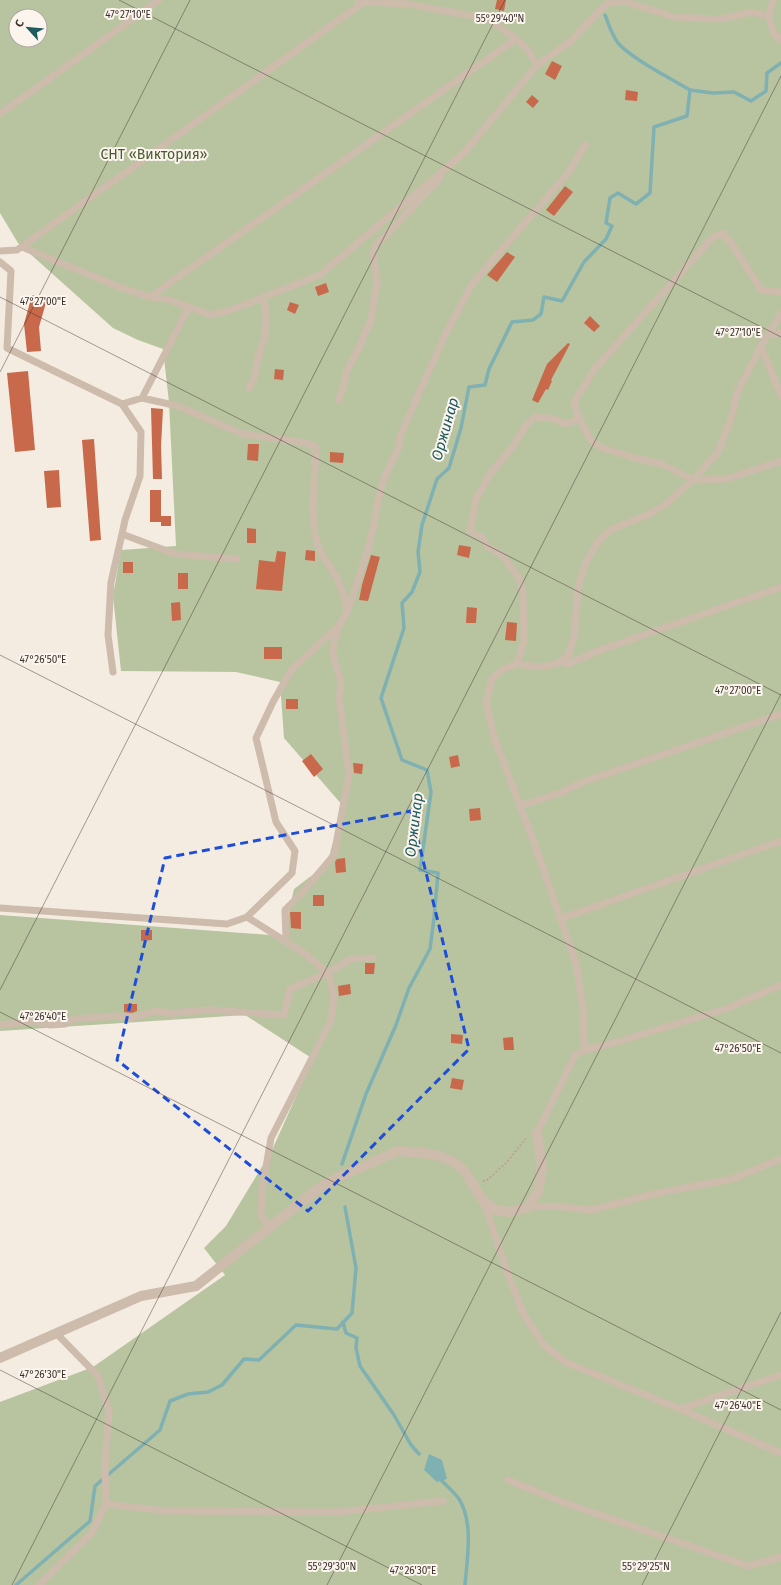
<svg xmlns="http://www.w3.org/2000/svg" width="781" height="1585" viewBox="0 0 781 1585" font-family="'Fira Sans',sans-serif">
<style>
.green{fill:#b8c4a0;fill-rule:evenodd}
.water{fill:#7fb0b2}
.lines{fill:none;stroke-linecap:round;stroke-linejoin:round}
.stream{stroke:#7fb0b2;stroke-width:3.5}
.building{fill:#c8694b}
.path{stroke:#b9a596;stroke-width:2;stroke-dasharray:2 2;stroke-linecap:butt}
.lane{stroke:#cdbbac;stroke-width:7}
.street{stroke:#cdbbac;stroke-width:10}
.marked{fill:none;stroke:#1d4ed8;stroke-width:3;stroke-dasharray:8 5;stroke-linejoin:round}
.ticks{fill:none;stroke:#3b302b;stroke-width:1;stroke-opacity:0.45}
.labels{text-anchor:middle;stroke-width:4;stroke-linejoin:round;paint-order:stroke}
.park-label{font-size:14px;fill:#4a5a2e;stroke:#fbf5ee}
.water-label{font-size:15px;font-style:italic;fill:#1f5a5e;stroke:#fbf5ee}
.ticks-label{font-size:10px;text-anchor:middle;fill:#3b302b;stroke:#fbf5ee;stroke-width:4;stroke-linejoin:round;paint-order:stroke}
</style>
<rect width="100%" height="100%" fill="#f4ebe1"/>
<!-- green -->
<path class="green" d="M0,0H781V1585H0V1402L93,1367L225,1275L204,1248L226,1226L272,1150L313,1059L245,1015L0,1031V915L283,936L294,889L327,864L343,806L284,738L280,682L236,672L121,671L113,596L121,550L176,546L169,402L163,349L138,340L113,328L18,243L0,213ZM16,16H40V40H16Z"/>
<!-- water -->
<path class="water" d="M429,1454L442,1460L447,1479L437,1482L424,1470Z"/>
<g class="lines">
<!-- stream -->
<path class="stream" d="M605,15C609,25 612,35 618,43C632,59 670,78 690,90
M342,1164L366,1094L396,1025L409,988L430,949L434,918L438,873L420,870L431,792L427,770L402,760L381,698L404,628L402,603L412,592L420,572L418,552L422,525L437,479L449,468L461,428L469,387L485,385L489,369L512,322L533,320L541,314L544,297L562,301L584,262L606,239L612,226L606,223L610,198L618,193L636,204L650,193L654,127L687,116L690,90L713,93L734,92L751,101L766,91L767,73L781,63
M343,1322L346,1333L357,1338L356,1348L360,1366L394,1415L411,1445L419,1454
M442,1481C448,1487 455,1493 459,1499C474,1523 467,1559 465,1585
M16,1585L90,1521L95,1486L160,1430L170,1401L188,1394L208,1392L222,1385L244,1359L259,1360L296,1325L337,1329L352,1313L356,1268L345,1207"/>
</g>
<!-- building -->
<path class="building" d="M497,0H506L504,11L495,9Z
M552,61L562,66L555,80L545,74Z
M626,90L638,92L637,101L625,100Z
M532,95L539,101L533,108L526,102Z
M565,186L573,192L554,216L546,210Z
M507,252L515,257L497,282L487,275Z
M326,283L329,292L318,296L315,287Z
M32,295L47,299L39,327L41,351L27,352L24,324Z
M290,302L299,305L295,314L287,310Z
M590,316L600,326L594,332L584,323Z
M568,343L570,344L551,380L552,381L548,390L546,389L538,403L532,400L547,364Z
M275,369L284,370L283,380L274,379Z
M28,371L35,450L15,452L7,373Z
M151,408L163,409L161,446L162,479H153Z
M94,439L101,540L90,541L82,440Z
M248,444H259L258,461L247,460Z
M330,452L344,453L343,463L330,462Z
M59,470L61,507L47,508L44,471Z
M150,490H161V516H171V526H161V522H150Z
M247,528L256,529V543H247Z
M459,545L471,547L469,558L457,555Z
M306,550L315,551V561L305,560Z
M277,551L286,552L282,591L256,589L259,560L275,562Z
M371,555L380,557L368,601L359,600L362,585Z
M123,562H133V573H123Z
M178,573H188V589H178Z
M180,602L181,620L172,621L171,603Z
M467,607L477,608L476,623H466Z
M507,622L517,623L516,641L505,640Z
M264,647H282V659H264Z
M286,699H298V709H286Z
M311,754L323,769L314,777L302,761Z
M458,755L460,766L451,768L449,757Z
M353,763L363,764L362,774L354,773Z
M480,808L481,820L470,821L469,809Z
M345,858L346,872L336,873L335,862L337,859Z
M313,895H324V906H313Z
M290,912H301V929L291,928Z
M141,930H152V940L141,941Z
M365,963H375L374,974H365Z
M350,984L351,994L339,996L338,986Z
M124,1004H137V1011L132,1013L124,1012Z
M451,1034L463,1035L462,1044L451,1043Z
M513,1037L514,1050H504L503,1038Z
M452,1078L464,1080L462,1090L450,1088Z"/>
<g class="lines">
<!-- path -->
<path class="path" d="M483,1181H486L506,1163L527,1137"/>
<!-- lane -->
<path class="lane" d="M768,16L773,0
M516,39L528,50L537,65
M0,114L159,0
M22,247L122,288L150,297L516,39L489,19L408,4L364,2
M0,251L17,250L364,2L358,0
M0,262L11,271L7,348L122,404L141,432L140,476L125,520L122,534L175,554L237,559
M781,292L761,290L734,247L723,233L713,237L594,370L574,402L578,415L590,439L600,447L631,457L662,464L693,480L727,479L781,461
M150,297L166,299L189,307
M768,335L781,333
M761,346L781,396
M249,388L254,378L261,346L265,339L266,314L264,297
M142,398L189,307L211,315L231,310L320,275L464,153L537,65L571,41L599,11L610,2H626L674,17L720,19L752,12L768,16L774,34L781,40
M339,400L345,381L346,372L358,350L371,320L377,283L373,252L375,247L440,178
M348,610L370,543L381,487L386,474L399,447L400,436L445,335L472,284L569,172L585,145
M562,660L568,664L598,651L781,587
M517,664L524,641L523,594L519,578L502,555L488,547L482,537L470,532L476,499L490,474L515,444L526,425L535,417L555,419L562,423H569L580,418
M113,672L108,635L111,582L122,534
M520,806L560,793L583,782L781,714
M0,908L227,924L247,917L292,873L295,851L276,822L256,738L273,702L291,670L339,626L347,612L345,599L337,578L320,551L315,535L313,510L316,447L308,443L243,434L178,406L142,398L122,404
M247,917L304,953L328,973L334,997L331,1021L271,1138L262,1190L261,1215L269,1227
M560,919L781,841
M286,941L285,910L301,894L334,855L349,775L339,697C346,678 332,666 333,648C334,641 337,633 339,626
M0,1025L35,1021L50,1025L65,1024L73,1019L116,1016L132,1018L156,1011L174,1014L181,1012L210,1010L284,1015L290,989L328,973L350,959L373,958
M584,1050L614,1043L728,1008L781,985
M537,1133L575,1055L584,1050L583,1008L576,963L535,845L495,740L486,702L492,679L503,669L517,664L538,667L557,664L568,656L574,637L578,588L585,564L597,543L610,530L647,515L665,505L693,480L718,452L730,422L737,393L761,346L781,314
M484,1202L509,1277L524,1315L543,1344L565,1362L680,1409L781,1453
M528,1207L552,1206L592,1210L658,1193L732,1179L781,1159
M680,1409L781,1375
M508,1480L565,1503L748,1566L781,1557
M106,1504L167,1511L339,1512L443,1501
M39,1585L92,1533L106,1504L105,1467L109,1412L98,1376L56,1333"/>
<!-- street -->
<path class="street" d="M0,1358L141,1296L196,1286L319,1188L337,1178L398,1151L423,1153L439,1156L456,1163L465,1172L484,1202L496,1210L511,1212L528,1207L538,1192L542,1167L537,1133"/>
</g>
<!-- marked area -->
<path class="marked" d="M411,811L469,1049L308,1211L117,1060L165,858Z"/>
<!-- ticks -->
<path class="ticks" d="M119,0L781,337M0,297L781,695M0,372L190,0M0,655L781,1053M0,990L505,0M0,1012L781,1410M0,1370L422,1585M12,1585L781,76M327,1585L781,694M642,1585L781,1312"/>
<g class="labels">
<!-- park labels -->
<g class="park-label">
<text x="154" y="159">СНТ «Виктория»</text>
</g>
<!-- water labels -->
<g class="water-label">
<text transform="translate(445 429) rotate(-74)" y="5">Оржинар</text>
<text transform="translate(414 825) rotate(-83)" y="5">Оржинар</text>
</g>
</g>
<g class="ticks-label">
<text x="128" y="18">47°27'10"E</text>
<text x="500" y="22">55°29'40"N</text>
<text x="43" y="305">47°27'00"E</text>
<text x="738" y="336">47°27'10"E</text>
<text x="43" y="663">47°26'50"E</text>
<text x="738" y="694">47°27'00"E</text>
<text x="43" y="1020">47°26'40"E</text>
<text x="738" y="1052">47°26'50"E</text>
<text x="43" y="1378">47°26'30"E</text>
<text x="738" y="1409">47°26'40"E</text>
<text x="332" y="1570">55°29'30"N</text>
<text x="646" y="1570">55°29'25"N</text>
<text x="413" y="1574">47°26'30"E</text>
</g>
<!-- north arrow -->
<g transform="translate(28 28) rotate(297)"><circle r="19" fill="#fbf5ee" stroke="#aea6a0"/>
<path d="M0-3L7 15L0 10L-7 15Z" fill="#1f5a5e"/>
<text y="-6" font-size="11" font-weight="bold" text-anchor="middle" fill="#3b302b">С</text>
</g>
</svg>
